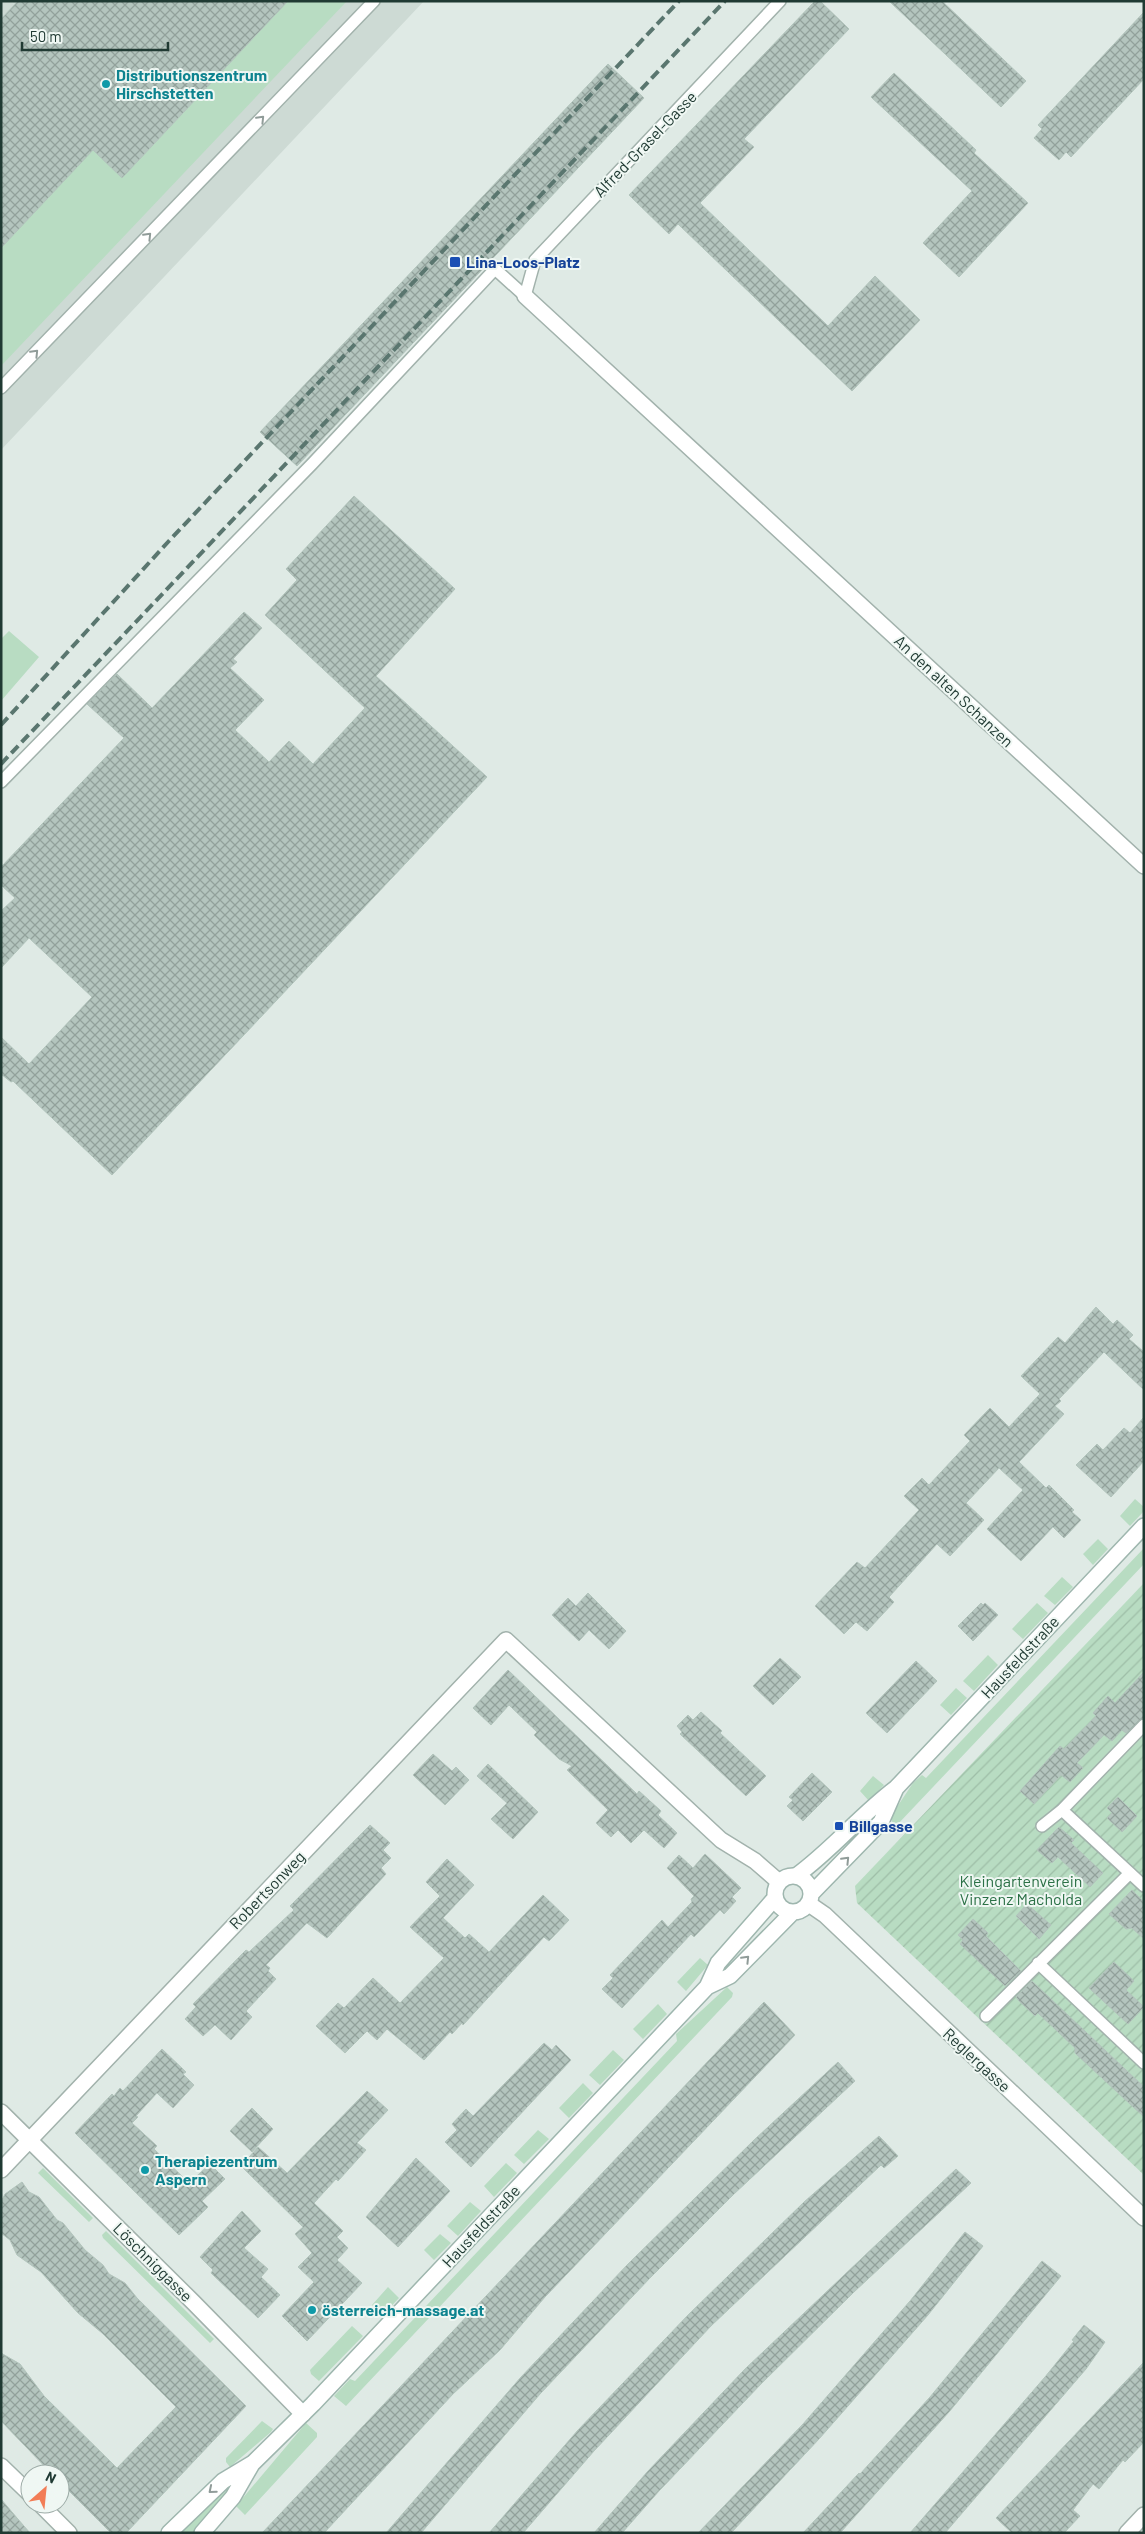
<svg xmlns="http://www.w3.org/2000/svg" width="1145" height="2534" viewBox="0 0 1145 2534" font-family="Barlow,sans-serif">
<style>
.built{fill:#cddad4}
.grass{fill:#b8dcc2}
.garden{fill:url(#garden-furrows)}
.building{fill:url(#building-cross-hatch);stroke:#b2c4bc}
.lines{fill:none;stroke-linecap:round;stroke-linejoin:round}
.lane-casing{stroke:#a2b2ac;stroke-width:14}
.street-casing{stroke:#a2b2ac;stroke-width:18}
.secondary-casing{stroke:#9eb6ae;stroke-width:18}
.lane{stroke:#fff;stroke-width:11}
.street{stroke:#fff;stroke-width:15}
.secondary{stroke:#fff;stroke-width:15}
.rail{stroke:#5a766f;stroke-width:4;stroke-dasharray:10 5;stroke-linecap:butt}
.oneway{stroke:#909c99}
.culture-dot{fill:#0f9aa8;stroke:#eff7f3;stroke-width:2}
.transit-dot{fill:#1a4fb4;stroke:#eff7f3;stroke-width:2}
.labels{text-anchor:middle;stroke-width:4;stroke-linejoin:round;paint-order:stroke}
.culture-label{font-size:16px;font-weight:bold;fill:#0d838f;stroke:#eff7f3;text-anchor:start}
.street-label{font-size:16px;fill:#203a33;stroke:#eff7f3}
.transit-label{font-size:16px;font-weight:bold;fill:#164399;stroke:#eff7f3;text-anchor:start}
.park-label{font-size:16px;fill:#2b7146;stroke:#eff7f3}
</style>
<defs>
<pattern id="garden-furrows" width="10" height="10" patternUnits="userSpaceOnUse" patternTransform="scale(1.25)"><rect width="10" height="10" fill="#b8dcc2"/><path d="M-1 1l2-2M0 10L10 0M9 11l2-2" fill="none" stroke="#9ebea7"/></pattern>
<pattern id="building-cross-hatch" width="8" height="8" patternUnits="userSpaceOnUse" patternTransform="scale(1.25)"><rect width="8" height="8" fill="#b4c5be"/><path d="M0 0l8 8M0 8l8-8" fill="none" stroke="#92a19b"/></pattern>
</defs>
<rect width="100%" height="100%" fill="#dfeae5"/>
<!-- built -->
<path class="built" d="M1,1H424L1,450Z"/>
<!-- grass -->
<path class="grass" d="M288,1H347L1,366V248L93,149L123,177Z
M9,631L39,657L1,701V639Z
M1135,1499L1144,1507V1511L1130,1526L1120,1516Z
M1098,1539L1108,1549L1093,1565L1083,1554Z
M1144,1548V1564L898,1824L893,1825L891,1816L913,1783L922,1775L926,1778Z
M1062,1577L1073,1587L1055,1605L1044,1596Z
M1037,1603L1048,1613L1023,1639L1012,1629Z
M988,1655L998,1665L974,1691L963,1681Z
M956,1688L967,1698L951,1715L940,1705Z
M873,1776L884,1785L869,1801L860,1791Z
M700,1958L708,1965L686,1991L677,1982Z
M727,1987L733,1993L732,1997L346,2406L334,2396L350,2379L355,2381L677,2041L676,2034Z
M658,2004L667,2014L643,2039L633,2029Z
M613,2050L624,2060L600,2085L589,2075Z
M583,2083L593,2093L569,2118L559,2108Z
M538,2130L549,2139L524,2164L514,2155Z
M506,2163L517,2173L494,2197L484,2186Z
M43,2168L93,2218L89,2222L38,2173Z
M470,2202L481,2211L458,2236L447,2226Z
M106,2231L214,2339L210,2343L103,2238L102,2235Z
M440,2234L451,2243L434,2260L424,2250Z
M388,2287L399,2298L383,2315L372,2305Z
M352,2326L363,2336L319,2381L311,2374L310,2370Z
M262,2421L273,2429L271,2432L230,2467L226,2462V2458Z
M306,2423L317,2433V2437L245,2515L236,2506Z
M227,2487L230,2489L195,2533H177Z"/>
<!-- garden -->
<path class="garden" d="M1144,1583V2175L857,1903L855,1886Z"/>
<!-- building -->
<path class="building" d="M18,1H288L122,178L93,150L1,248V19Z
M815,1H820L849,29L744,139L754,147L700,203L828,326L875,276L920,320L852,391L678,224L669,234L629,195Z
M889,1H942L1026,81L1001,107Z
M1144,12V79L1071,157L1066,152L1059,160L1034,138L1042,129L1038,125Z
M608,64L644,98L297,466L260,432Z
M894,73L976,150L974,153L1028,203L959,277L923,243L972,191L871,97Z
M354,496L455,589L376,676L487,777L112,1175L13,1081L11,1082L1,1074V1037L29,1064L92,997L29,938L1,968V911L15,898L1,885V867L124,738L87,704L117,674L152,708L244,612L262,628L233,659L237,662L230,668L264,700L235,730L269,762L289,741L313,764L365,708L265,615L297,580L286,569Z
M1096,1307L1113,1324L1117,1320L1133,1335L1129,1339L1144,1352V1390L1104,1352L1059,1399L1061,1401L1055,1406L1064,1414L1019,1462L1046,1488L1049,1485L1074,1510L1072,1512L1081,1520L1064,1538L1053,1527L1021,1561L987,1529L1023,1490L999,1468L966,1503L984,1520L950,1556L937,1544L889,1597L894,1602L867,1631L856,1622L844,1634L815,1606L857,1562L865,1568L919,1510L904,1496L922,1478L929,1485L970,1441L964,1435L990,1408L1009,1427L1040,1394L1021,1376L1058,1337L1065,1343Z
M1144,1417V1461L1111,1497L1076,1465L1097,1444L1103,1450L1124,1428L1130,1433Z
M588,1593L626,1631L609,1649L589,1630L579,1641L552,1615L568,1598L576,1606Z
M981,1603L983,1605L985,1603L998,1615L973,1641L958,1626Z
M780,1658L801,1677L773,1705L753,1686Z
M916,1661L937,1681L887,1733L866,1713Z
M508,1670L637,1794L639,1791L661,1811L658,1815L677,1833L664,1848L644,1830L631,1843L618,1830L611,1837L596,1823L608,1810L567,1770L572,1766L559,1759L534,1735L537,1732L509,1705L491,1725L473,1708Z
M1144,1672V1718L1126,1733L1122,1730L1112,1741L1104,1735L1077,1763L1083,1768L1070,1782L1061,1775L1034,1804L1020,1791L1060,1746L1064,1749L1096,1716L1093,1713L1108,1696L1115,1703Z
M701,1712L722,1731L720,1733L766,1776L746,1796L680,1734L682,1732L677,1726L688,1715L693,1720Z
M433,1754L452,1771L456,1767L469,1780L445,1805L413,1775Z
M488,1764L538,1812L513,1839L491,1819L507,1803L477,1776Z
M812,1773L832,1792L803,1821L787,1806L793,1800L789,1797Z
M1118,1797L1137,1816L1122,1832L1107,1818L1112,1813L1107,1808Z
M370,1825L390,1843L383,1850L391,1858L381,1868L386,1874L327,1938L307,1923L266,1965L270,1968L268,1971L276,1979L246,2011L252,2017L231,2040L215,2025L203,2036L185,2019L196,2007L193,2004L246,1950L249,1952L294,1910L290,1906Z
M1059,1827L1074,1840L1071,1843L1103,1873L1090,1887L1058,1857L1052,1863L1037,1850Z
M705,1854L741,1888L732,1897L736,1901L724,1914L720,1910L694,1937L691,1934L622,2008L602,1989L613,1978L610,1975L662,1920L668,1927L692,1902L691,1899L694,1896L667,1868L679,1855L693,1868Z
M447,1859L474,1885L443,1918L465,1938L469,1934L489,1952L543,1895L569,1920L549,1941L544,1937L463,2025L462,2023L452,2034L450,2032L424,2060L387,2029L377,2040L367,2031L345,2053L316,2026L338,2003L344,2008L373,1978L400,2003L444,1958L410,1927L440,1896L426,1882Z
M1132,1890L1144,1902V1939L1132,1928L1126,1929L1109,1914Z
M1027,1904L1051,1925L1039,1939L1016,1916Z
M973,1919L988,1933L986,1936L1021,1971L1005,1986L960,1944L963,1940L958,1935Z
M1114,1962L1134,1981L1126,1990L1144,2007L1128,2024L1089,1988Z
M1032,1981L1144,2087V2117L1075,2053V2048L1038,2013L1035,2016L1019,2001L1016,1997Z
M764,2002L795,2035L545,2297L500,2350L453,2394L324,2533H262Z
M544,2043L552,2050L556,2045L571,2060L471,2167L445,2142L457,2130L452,2124L466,2109L473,2116Z
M162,2049L186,2072L183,2074L194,2085L173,2108L157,2093L136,2116L138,2117L132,2123L157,2146L154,2149L189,2183L210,2164L225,2179L202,2201L208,2207L179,2235L75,2133L112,2094L114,2096L120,2088L123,2091Z
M838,2062L855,2081L734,2194L650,2278L540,2394L421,2533H386L521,2377L628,2264L754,2140Z
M367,2091L388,2110L357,2143L366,2150L338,2181L336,2179L314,2203L343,2231L337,2237L348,2248L337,2260L362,2283L307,2341L282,2316L314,2282L298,2267L312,2253L295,2234L303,2227L241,2166L258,2147L287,2173Z
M252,2108L273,2129L252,2152L230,2131Z
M879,2136L898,2156L884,2168L881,2165L711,2326L594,2451L523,2533H489L578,2430L689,2314L804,2202Z
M416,2158L450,2191L398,2247L366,2217Z
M956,2169L971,2183L854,2292L761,2384L659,2491L622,2533H594L648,2471L745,2369Z
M22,2182L29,2192L39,2197L57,2220L63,2223L85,2250L103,2265L109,2274L125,2283L137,2298L246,2406L126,2533H111L60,2482V2474H52L1,2421V2353L20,2364L44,2396L117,2468L176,2407L102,2333L78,2313L41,2272L17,2255L10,2240L1,2233V2202L5,2194Z
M242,2211L261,2231L244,2248L268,2269L261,2277L280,2295L258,2318L211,2273L213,2270L200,2257Z
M965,2232L983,2246L928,2315L819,2439L731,2533H698L803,2424L910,2301Z
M1042,2261L1061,2276L949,2412L840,2533H803L859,2473L860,2474L930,2397Z
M1084,2325L1105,2342L1086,2369L945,2533H910L1045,2377L1074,2341L1072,2340Z
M1144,2362V2442L1125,2462L1123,2460L1099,2489L1093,2484L1073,2510L1080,2516L1064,2533H1012L996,2518Z
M1,2499L17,2518L30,2533H1Z"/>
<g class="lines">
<!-- lane casing -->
<g class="lane-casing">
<path id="lane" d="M1,388L374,1
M1,782L312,464L495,269L525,296L535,260L780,1
M1062,1810L1144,1886
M1042,1826L1062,1810L1144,1725
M1038,1963L1144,2063
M986,2016L1130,1873"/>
</g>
<!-- street casing -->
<g class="street-casing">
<path id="street" d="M525,296L1144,866
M809,1904L825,1915L1144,2218
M1,2112L193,2302L303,2414
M1,2170L506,1640L721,1840L755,1861L779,1882
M1,2466L30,2494
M40,2504L69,2533
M1127,2533L1144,2515"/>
</g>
<!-- secondary casing -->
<g class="secondary-casing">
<path id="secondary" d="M775 1894a18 18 0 1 1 36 0a18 18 0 1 1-36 0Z
M796,1876C832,1850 860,1815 896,1788L1144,1526
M811,1894L881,1822L896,1788
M707,1987L730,1976L792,1913
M169,2533L223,2481L253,2463L313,2404L707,1987L718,1963L775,1898
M202,2533L233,2497L252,2464"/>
</g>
<!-- lane -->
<use href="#lane" class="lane"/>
<!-- street -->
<use href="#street" class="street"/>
<!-- secondary -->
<use href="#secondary" class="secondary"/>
<!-- rail -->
<path class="rail" d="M1,725L168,542L679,1
M1,764L725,1"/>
</g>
<!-- one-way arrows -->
<defs><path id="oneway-chevron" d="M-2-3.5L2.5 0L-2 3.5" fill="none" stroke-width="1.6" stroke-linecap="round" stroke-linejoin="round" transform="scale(1.25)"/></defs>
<g class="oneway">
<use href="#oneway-chevron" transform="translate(261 119) rotate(-46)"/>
<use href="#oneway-chevron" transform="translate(148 236) rotate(-46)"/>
<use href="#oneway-chevron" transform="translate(35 353) rotate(-46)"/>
<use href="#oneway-chevron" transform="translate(846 1860) rotate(-46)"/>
<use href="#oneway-chevron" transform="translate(746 1959) rotate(-46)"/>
<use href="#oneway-chevron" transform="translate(212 2490) rotate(140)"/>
</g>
<!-- markers -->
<g class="culture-dot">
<circle cx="106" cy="84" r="5"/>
<circle cx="145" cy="2170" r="5"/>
<circle cx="312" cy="2310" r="5"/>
</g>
<g class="transit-dot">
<rect x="449" y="256" width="12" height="12" rx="2.5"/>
<rect x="834" y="1821" width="10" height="10" rx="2.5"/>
</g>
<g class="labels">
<!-- culture labels -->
<g class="culture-label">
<text x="116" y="81">Distributionszentrum<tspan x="116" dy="18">Hirschstetten</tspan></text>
<text x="155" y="2167">Therapiezentrum<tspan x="155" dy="18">Aspern</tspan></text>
<text x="322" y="2316">österreich-massage.at</text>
</g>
<!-- street labels -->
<g class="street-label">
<text transform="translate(645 144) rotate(-46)" y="6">Alfred-Grasel-Gasse</text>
<text transform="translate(954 691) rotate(43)" y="6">An den alten Schanzen</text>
<text transform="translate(1020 1657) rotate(-47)" y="6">Hausfeldstraße</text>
<text transform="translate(267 1890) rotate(-46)" y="6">Robertsonweg</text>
<text transform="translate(977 2060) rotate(43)" y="6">Reglergasse</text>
<text transform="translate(481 2226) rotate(-47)" y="6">Hausfeldstraße</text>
<text transform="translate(153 2262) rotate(45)" y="6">Löschniggasse</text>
</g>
<!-- transit labels -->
<g class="transit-label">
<text x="466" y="268">Lina-Loos-Platz</text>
<text x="849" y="1832">Billgasse</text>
</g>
<!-- park labels -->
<g class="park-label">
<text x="1021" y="1887">Kleingartenverein<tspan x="1021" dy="18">Vinzenz Macholda</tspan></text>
</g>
</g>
<!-- border -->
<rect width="1145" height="2534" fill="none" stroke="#203a33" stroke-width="5"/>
<!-- north arrow -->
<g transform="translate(45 2489) rotate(27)"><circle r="24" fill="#eff7f3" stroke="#9caba6"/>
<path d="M0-4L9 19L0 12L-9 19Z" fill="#f27d56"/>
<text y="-8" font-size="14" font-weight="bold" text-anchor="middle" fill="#203a33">N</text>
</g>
<!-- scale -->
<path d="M22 42v8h146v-8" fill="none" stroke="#203a33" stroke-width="2.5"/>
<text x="30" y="42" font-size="15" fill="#203a33" stroke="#eff7f3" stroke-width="4" paint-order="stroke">50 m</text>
</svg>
